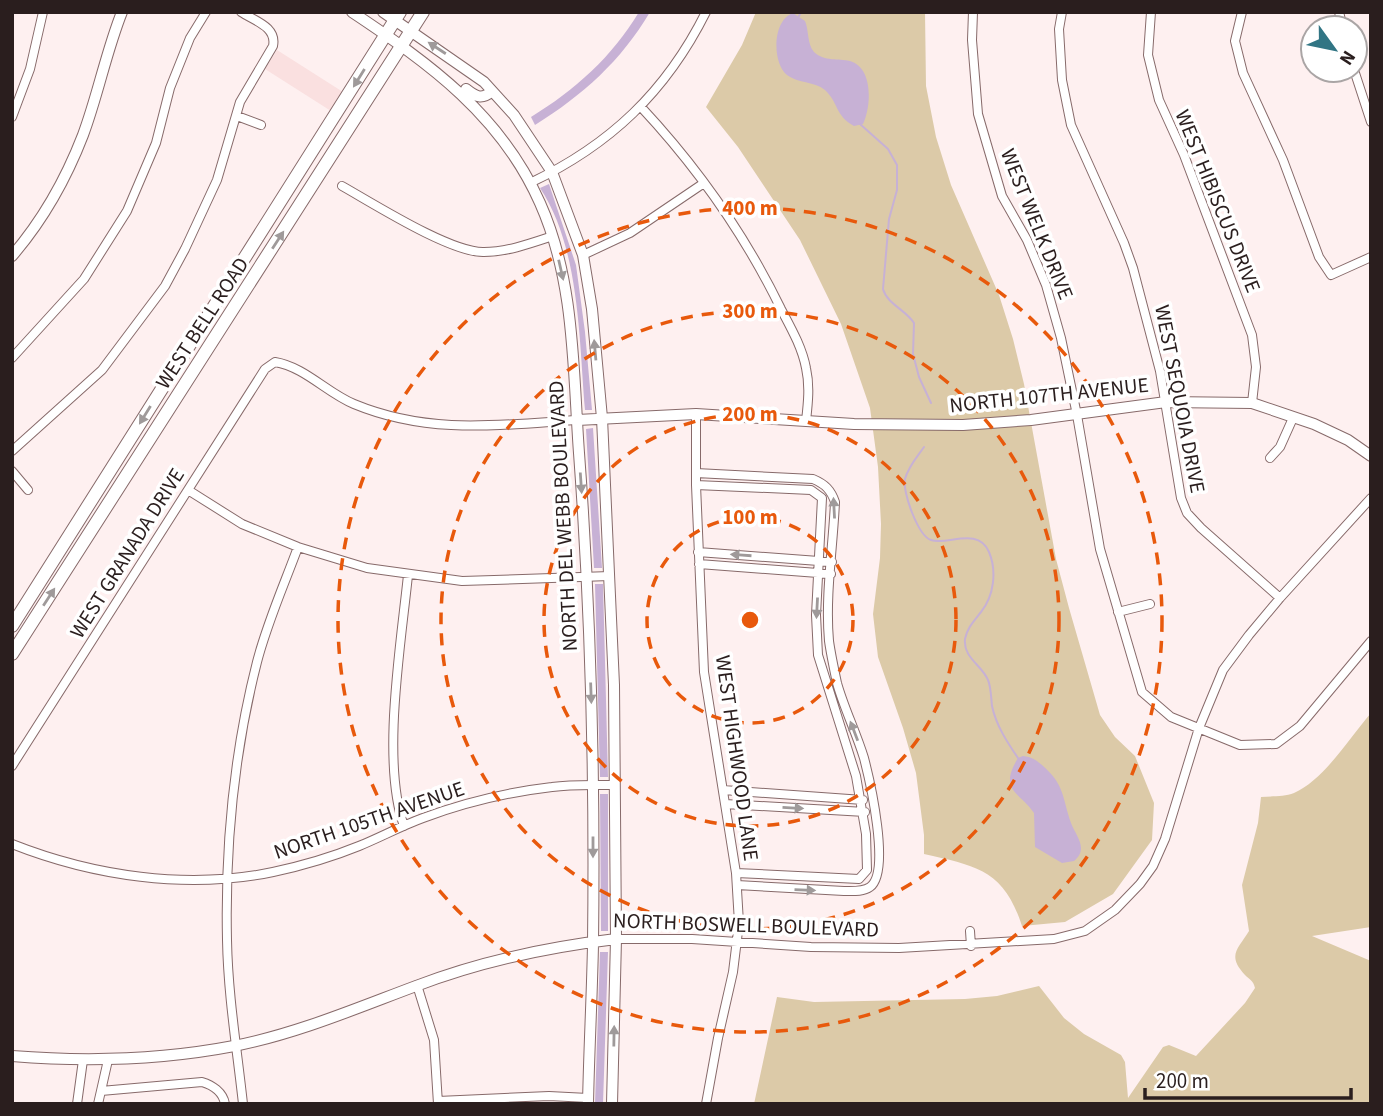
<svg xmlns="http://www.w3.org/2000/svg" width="1383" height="1116" viewBox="0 0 1383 1116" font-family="'Source Sans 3',sans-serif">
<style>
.built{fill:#fae0e0}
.green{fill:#dccaa8}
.water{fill:#c7b1d5}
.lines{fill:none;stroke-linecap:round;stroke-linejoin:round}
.stream{stroke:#c7b1d5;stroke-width:2}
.street-casing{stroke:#876a6a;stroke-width:10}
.secondary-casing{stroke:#876a6a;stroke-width:12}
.primary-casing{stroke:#876a6a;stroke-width:14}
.street{stroke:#fff;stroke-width:8}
.secondary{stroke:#fff;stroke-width:10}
.primary{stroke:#fff;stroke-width:12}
.oneway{fill:#9f9a9a}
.ring{fill:none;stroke:#e8590c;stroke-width:3.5;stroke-dasharray:12 9}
.labels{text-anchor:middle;stroke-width:7;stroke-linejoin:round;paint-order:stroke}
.street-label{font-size:21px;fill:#2a1e1e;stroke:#fff}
.centre{fill:#e8590c;stroke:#fff;stroke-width:3.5}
.ring-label{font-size:21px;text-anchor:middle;font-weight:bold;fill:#e8590c;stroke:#fff;stroke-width:7;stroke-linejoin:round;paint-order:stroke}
</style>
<rect width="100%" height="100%" fill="#fef0f0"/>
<!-- built -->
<path class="built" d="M277,50L343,92L331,111L265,69Z"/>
<!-- green -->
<path class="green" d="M756,12H925L926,86L936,137L951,185L999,295L1013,339L1024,384L1056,559L1069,608L1100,715L1115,737L1135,756L1154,803L1152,840L1113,894L1065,922L1022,926C1004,870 977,866 924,854V835L916,773L903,728L878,657L873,614L880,558L881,524L878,467L870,408L841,324L800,240L738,147L706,107L742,45Z
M1371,713V927L1312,936L1371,961V1104H754L777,997L814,1002L965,999L997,996L1039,986L1064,1018L1084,1034L1121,1055L1125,1062L1128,1098L1163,1047L1169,1045L1196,1056L1245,1003L1255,988C1253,980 1250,980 1245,975C1226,955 1239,948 1249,931L1242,885L1258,823L1261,797C1272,796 1284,797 1294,793C1324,780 1350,737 1371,713Z"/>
<!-- water -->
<path class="water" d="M639,12H650C621,61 583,95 535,125L531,117C575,90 612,57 639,12Z
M793,13L805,21C809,30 807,44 814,52C825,62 838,58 850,61C874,68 871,108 863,124L854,126C835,115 839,105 827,92C817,81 799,84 787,75C772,63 772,20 793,13Z
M549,184L576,265L585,332L592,410H585C579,340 580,248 540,188Z
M593,428L602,568H594L586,429Z
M595,584H603L608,777H600Z
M1023,756C1032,757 1036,760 1042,765C1065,785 1062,797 1071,823C1076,836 1089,849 1074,861L1062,863L1035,847L1034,813C1020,792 998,791 1018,758Z
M600,794H608V931H601Z
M600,952H608L603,1104H595Z"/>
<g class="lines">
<!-- stream -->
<path class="stream" d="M799,16L801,12
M860,124L888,149L897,165V190L889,219L883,289C887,304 906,310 914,323L913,354L919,377L931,403
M924,447C917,457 908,467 905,479C902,491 918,536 931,540C947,546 978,526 989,552C997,571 994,596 981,612C974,621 967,628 965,639C963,658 982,665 988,680C991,687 991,697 992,706C996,725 1007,742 1018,758"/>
<!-- street casing -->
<g class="street-casing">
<path id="street" d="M973,12L972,40L978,114L1002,196L1027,240L1046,285L1061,338L1077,415L1100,549L1142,692L1171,717L1240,745L1276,744L1300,726L1371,641
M1062,12L1059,29L1062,80L1071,125L1124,243L1133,268L1160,371L1181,498L1187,513L1201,528L1280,598
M1151,12L1148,55L1159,100L1184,155L1252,335L1256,367L1252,403
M1242,12L1235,41L1243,73L1283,160L1319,257L1331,275L1371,257
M1339,12L1343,28
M1354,70L1371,122
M641,107C697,167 745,235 781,309C791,328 802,347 806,368C810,386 808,403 806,421
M237,116L261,125
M12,117L30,69L43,12
M530,183C610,145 666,92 706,12
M342,186C374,204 451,253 484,252C507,252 532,243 553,236
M583,255L630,233L704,183
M12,358L84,279L127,211L156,143L170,88L190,38L206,12
M696,414V485L704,672L736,873L739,923L733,972L718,1038L706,1104
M12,451L102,370L165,286L185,249L217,180L240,102L273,46C277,27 255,21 241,12
M1270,458L1280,447L1293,418
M12,471L28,490
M696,473L813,479C825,484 831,490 835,502C833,547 825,596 829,641C831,655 834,669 837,683C844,708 856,732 864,758C870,781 891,872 870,887C863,892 852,891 844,891L737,885
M696,485L811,490L822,498L816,615L818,655L856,776L866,834L867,870L859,879L736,873
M188,490L242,524L298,547L367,568L462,581L610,576
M698,552L832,562
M699,564L831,574
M1118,612L1150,604
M12,766L265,369L275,362C305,367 327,393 354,404C429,435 499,425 577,420
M723,790L863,800
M725,804L865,812
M404,826C381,762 401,644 408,575
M12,844C93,876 187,890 273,872C301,866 332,857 359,846C381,837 401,826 423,818C463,803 509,792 552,787C572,784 594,785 615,785
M970,931L971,946
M616,939H692L811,947L899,948L1054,939L1085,931L1115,910L1140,884L1153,866L1165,839L1199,728L1223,670L1249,635L1280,598L1371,498
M417,985L434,1040L438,1104
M101,1091L202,1082C212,1085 223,1092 225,1104
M438,1101L549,1096L588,1098
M77,1104L83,1060
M98,1104L108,1060
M243,1104C237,1049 228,995 227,940C225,847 234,752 257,662C267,623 284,585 298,547"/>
</g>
<!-- secondary casing -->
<g class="secondary-casing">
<path id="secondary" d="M352,12C430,64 501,115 540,203C575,281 573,370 579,453C591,616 595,780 593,944C592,997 589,1051 588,1104
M383,12L484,82L514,115L552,172L583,255L592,309L602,418L614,685L616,939L612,1104
M466,89C476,97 482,100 492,91
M12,256C43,220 66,179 83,135C98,95 106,52 122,12
M577,420L696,414L854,424L963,425L1031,420L1166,402L1252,403L1314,424L1348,440L1371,456
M12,1056C87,1062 161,1060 234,1046C296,1034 357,1008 416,986C481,961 548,947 616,939"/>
</g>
<!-- primary casing -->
<g class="primary-casing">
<path id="primary" d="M12,626L400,12
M12,654L423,12"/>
</g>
<!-- street -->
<use href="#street" class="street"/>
<!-- secondary -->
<use href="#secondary" class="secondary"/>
<!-- primary -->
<use href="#primary" class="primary"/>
</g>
<!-- one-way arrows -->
<defs><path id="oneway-solid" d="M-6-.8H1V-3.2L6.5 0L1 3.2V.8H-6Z" transform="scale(1.75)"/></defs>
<g class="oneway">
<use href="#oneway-solid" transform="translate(437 48) rotate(-147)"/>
<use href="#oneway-solid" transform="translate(359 78) rotate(122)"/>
<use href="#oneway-solid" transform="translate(278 240) rotate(-57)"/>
<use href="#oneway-solid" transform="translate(561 270) rotate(77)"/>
<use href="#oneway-solid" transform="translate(595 350) rotate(-95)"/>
<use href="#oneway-solid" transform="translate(145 415) rotate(122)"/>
<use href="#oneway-solid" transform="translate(581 483) rotate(86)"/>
<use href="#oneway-solid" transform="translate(834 508) rotate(-93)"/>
<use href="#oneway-solid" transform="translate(741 555) rotate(-176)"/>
<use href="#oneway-solid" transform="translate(49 597) rotate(-57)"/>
<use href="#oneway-solid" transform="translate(817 608) rotate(93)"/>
<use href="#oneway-solid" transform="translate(591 693) rotate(88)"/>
<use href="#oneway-solid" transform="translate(854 731) rotate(-111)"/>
<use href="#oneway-solid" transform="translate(793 808) rotate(3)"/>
<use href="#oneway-solid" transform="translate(593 847) rotate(90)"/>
<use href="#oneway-solid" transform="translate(805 890) rotate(2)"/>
<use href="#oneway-solid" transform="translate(614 1036) rotate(-89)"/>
</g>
<!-- distance rings -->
<g class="ring">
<circle cx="750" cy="620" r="103"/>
<circle cx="750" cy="620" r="206"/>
<circle cx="750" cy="620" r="309"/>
<circle cx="750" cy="620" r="412"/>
</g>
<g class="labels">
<!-- street labels -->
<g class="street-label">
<text transform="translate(1218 201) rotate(68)" y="7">WEST HIBISCUS DRIVE</text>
<text transform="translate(1037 224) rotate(68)" y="7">WEST WELK DRIVE</text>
<text transform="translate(202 323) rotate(-57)" y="7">WEST BELL ROAD</text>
<text transform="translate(1049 395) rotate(-6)" y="7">NORTH 107TH AVENUE</text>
<text transform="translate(1180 399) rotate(79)" y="7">WEST SEQUOIA DRIVE</text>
<text transform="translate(563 516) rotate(-93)" y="7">NORTH DEL WEBB BOULEVARD</text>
<text transform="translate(127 553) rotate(-58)" y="7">WEST GRANADA DRIVE</text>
<text transform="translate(737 758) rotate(82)" y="7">WEST HIGHWOOD LANE</text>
<text transform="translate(369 820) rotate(-19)" y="7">NORTH 105TH AVENUE</text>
<text transform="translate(746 925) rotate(2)" y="7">NORTH BOSWELL BOULEVARD</text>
</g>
</g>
<circle cx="750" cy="620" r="10" class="centre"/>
<g class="ring-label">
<text x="750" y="215">400 m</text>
<text x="750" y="318">300 m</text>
<text x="750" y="421">200 m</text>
<text x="750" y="524">100 m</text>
</g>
<!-- border -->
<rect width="1383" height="1116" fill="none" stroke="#2a1e1e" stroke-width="28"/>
<!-- north arrow -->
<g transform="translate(1334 49) rotate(123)"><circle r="33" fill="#ffffff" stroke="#aaa5a5" stroke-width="2"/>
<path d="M0-5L12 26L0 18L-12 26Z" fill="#317584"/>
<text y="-10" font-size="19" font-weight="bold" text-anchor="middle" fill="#2a1e1e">N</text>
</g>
<!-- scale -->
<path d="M1145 1088v10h206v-10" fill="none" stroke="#2a1e1e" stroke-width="3.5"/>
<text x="1156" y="1088" font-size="21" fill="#2a1e1e" stroke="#ffffff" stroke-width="5" paint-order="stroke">200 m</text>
</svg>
